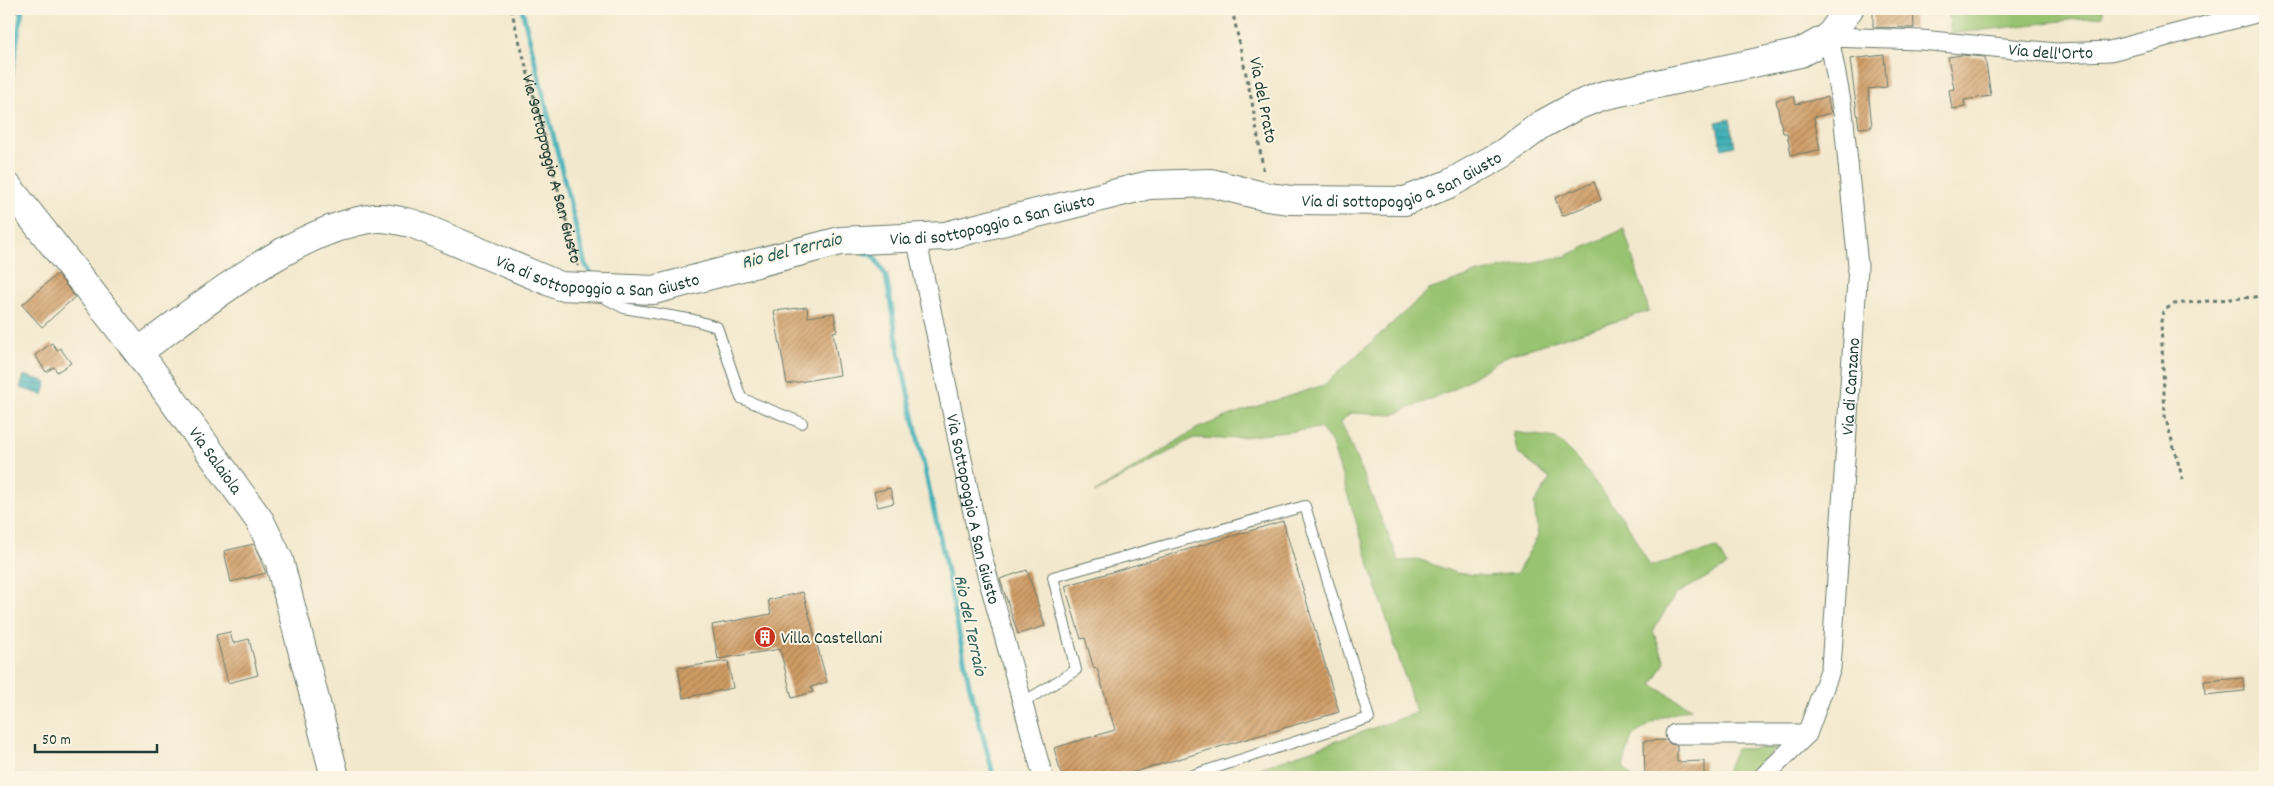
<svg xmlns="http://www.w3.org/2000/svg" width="2274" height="786" viewBox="0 0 2274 786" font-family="Dekko,sans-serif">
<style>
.grass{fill:#98c370;stroke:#5c8052}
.water{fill:url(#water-rules);stroke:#2e7676}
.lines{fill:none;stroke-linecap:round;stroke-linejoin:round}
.stream{stroke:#3eafb7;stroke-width:5}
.building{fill:url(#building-hatch)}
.lane-casing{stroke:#69796a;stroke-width:12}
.street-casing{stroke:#69796a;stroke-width:21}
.secondary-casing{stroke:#69796a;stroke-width:30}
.path{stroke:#69796a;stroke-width:3;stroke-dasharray:4 4;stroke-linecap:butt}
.lane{stroke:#fff;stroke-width:10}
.street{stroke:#fff;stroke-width:19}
.secondary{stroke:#fff;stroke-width:28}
.labels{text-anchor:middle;stroke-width:4;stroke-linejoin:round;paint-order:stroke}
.street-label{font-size:18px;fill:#1f3d34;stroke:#fcf5e5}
.poi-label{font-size:18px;fill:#1f3d34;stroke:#fcf5e5;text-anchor:start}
.water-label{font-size:19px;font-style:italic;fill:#285f5b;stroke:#fcf5e5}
</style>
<defs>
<pattern id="water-rules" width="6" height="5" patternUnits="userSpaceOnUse" patternTransform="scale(1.25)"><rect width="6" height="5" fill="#3eafb7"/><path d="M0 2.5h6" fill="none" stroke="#339096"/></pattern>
<pattern id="building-hatch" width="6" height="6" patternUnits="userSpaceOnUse" patternTransform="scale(1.25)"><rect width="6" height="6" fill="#cf9c65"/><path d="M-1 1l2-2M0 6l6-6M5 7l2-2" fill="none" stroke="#a78054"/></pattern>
</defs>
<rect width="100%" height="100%" fill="#fcf5e5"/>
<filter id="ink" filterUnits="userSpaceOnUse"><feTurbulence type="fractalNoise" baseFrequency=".02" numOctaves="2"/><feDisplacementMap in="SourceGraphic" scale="10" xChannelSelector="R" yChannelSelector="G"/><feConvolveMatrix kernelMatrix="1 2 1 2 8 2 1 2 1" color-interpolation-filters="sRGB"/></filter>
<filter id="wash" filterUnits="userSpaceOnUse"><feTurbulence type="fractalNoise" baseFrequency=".0096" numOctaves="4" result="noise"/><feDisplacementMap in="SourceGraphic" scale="20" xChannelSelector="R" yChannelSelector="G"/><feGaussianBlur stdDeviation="1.12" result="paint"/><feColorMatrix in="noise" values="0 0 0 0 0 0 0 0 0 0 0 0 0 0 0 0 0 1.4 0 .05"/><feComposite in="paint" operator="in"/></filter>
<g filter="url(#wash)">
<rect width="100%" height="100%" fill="#f2e8cd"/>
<!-- grass -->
<path class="grass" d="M1948,9H2103V16L1951,34Z
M1624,229L1649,311L1509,355L1452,390L1393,415L1350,413L1341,422L1399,561L1421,560L1456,573L1487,576L1517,573L1538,536L1534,504L1550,479L1517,452L1513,432L1556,438L1579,461L1627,524L1650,566L1717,548L1727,566L1675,595L1653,631L1665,662L1652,685L1691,708L1660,718L1632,736L1623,767L1632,777H1234L1416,713L1331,441L1320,428L1226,439L1194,438L1094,493L1198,428L1242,411L1324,385L1429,290L1478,273L1566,256Z
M1776,748L1749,777H1724L1736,749Z"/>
<!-- water -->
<path class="water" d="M1730,119L1735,146L1722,149L1716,122Z
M24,375L47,382L43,395L20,388Z"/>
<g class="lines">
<!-- stream -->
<path class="stream" d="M522,9L585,264L594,278
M9,90L22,9
M862,252L873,255L886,276L900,357L944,556L969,684L994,777"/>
</g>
<g id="blocks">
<!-- building -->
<path class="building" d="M1873,9H1913L1914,28L1873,27Z
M1884,55L1887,87L1868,89L1872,127L1859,128L1850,59Z
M1961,55L1985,57L1991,96L1964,100L1965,107L1952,109L1949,90L1954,89L1948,57Z
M1794,97L1796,104L1827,97L1831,113L1814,117L1820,150L1791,155L1787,133H1783L1776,100Z
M1594,182L1601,200L1562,216L1555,198Z
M57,274L75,297L42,327L22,305Z
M807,307L808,317L834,313L837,331L833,332L840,375L787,384L774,311Z
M52,343L57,350L60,348L71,363L57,372L54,367L46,372L35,355Z
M890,488L894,503L878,507L874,492Z
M1283,521L1339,712L1117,777H1062L1054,748L1115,730L1097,668L1094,669L1085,638L1081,639L1065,586Z
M254,544L266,573L231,582L224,551Z
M1027,570L1045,626L1018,634L1000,579Z
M803,592L827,682L811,687L813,692L792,698L780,649L718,659L712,625L771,614L768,600Z
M230,632L233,643L249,639L258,675L228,683L216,635Z
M728,661L733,688L683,698L678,668Z
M2243,678L2244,691L2205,695L2204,681Z
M1666,740L1670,744L1677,745V762L1704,761V777H1645L1644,741Z"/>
</g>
</g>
<g filter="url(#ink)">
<use href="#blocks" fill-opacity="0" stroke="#69796a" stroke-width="1"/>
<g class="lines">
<!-- lane casing -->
<g class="lane-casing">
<path id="lane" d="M601,296L624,308L694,320L717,327L741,398L802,423
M1022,703L1076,670L1053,577L1305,506L1369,718L1187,777"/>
</g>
<!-- street casing -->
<g class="street-casing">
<g id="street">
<path id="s2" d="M916,237L982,556L1043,777"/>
<path d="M1675,734H1807"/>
<path id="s3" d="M1763,777L1807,734L1831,668L1858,266L1843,112L1829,37L1921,40L2056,53L2110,51L2252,14L2264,9"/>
</g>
</g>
<!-- secondary casing -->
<g class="secondary-casing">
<g id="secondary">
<path id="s4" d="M9,188L138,352L260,521L279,560L335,777"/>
<path id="s5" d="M138,352C202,306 297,227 376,218C389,217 401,221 414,224L560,286L654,290L840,241L945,236L1149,185L1211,183L1267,197L1291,200L1405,201L1449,184L1504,153L1541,125L1574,107L1601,96L1800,53L1829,37L1849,9"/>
</g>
</g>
<!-- path -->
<g class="path">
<path id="s1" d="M511,9L578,266"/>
<path d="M1232,9L1252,102L1264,174"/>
<path d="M2183,480L2165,416L2161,322L2163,311L2174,304L2265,296"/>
</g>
<!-- lane -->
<use href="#lane" class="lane"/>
<!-- street -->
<use href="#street" class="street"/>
<!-- secondary -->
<use href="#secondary" class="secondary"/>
</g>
</g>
<!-- icons -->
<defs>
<g id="building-disc" transform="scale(1.125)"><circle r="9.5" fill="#c8321e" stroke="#fcf5e5"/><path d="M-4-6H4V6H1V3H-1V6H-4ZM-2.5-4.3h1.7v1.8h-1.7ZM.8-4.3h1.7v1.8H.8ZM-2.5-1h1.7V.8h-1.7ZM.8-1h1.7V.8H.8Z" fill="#fff"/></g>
</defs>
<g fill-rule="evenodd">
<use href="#building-disc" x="765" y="637"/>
</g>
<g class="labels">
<!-- street labels -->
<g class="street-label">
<text dy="6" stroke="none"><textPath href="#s3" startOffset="988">Via dell'Orto</textPath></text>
<text transform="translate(1264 100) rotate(79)" y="6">Via del Prato</text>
<text dy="6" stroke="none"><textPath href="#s1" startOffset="165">Via Sottopoggio A San Giusto</textPath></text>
<text dy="6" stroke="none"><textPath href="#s5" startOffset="1334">Via di sottopoggio a San Giusto</textPath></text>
<text dy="6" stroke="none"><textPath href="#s5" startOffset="914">Via di sottopoggio a San Giusto</textPath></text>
<text dy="6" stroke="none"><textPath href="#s5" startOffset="509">Via di sottopoggio a San Giusto</textPath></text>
<text dy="6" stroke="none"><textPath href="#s3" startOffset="414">Via di Canzano</textPath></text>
<text dy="6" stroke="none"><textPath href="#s4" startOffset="342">Via Salaiola</textPath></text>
<text dy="6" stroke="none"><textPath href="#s2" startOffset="278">Via Sottopoggio A San Giusto</textPath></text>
</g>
<!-- poi labels -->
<g class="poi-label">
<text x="781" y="643">Villa Castellani</text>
</g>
<!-- water labels -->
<g class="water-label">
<text transform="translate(791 249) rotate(-14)" y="7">Rio del Terraio</text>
<text transform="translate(972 625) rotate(78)" y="7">Rio del Terraio</text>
</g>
</g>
<!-- margin -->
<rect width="2274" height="786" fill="none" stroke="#fcf5e5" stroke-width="30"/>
<!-- scale -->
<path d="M35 744v8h122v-8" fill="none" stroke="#1f3d34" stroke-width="2.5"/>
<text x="42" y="744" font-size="15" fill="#1f3d34" stroke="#fcf5e5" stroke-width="4" paint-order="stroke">50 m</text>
</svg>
